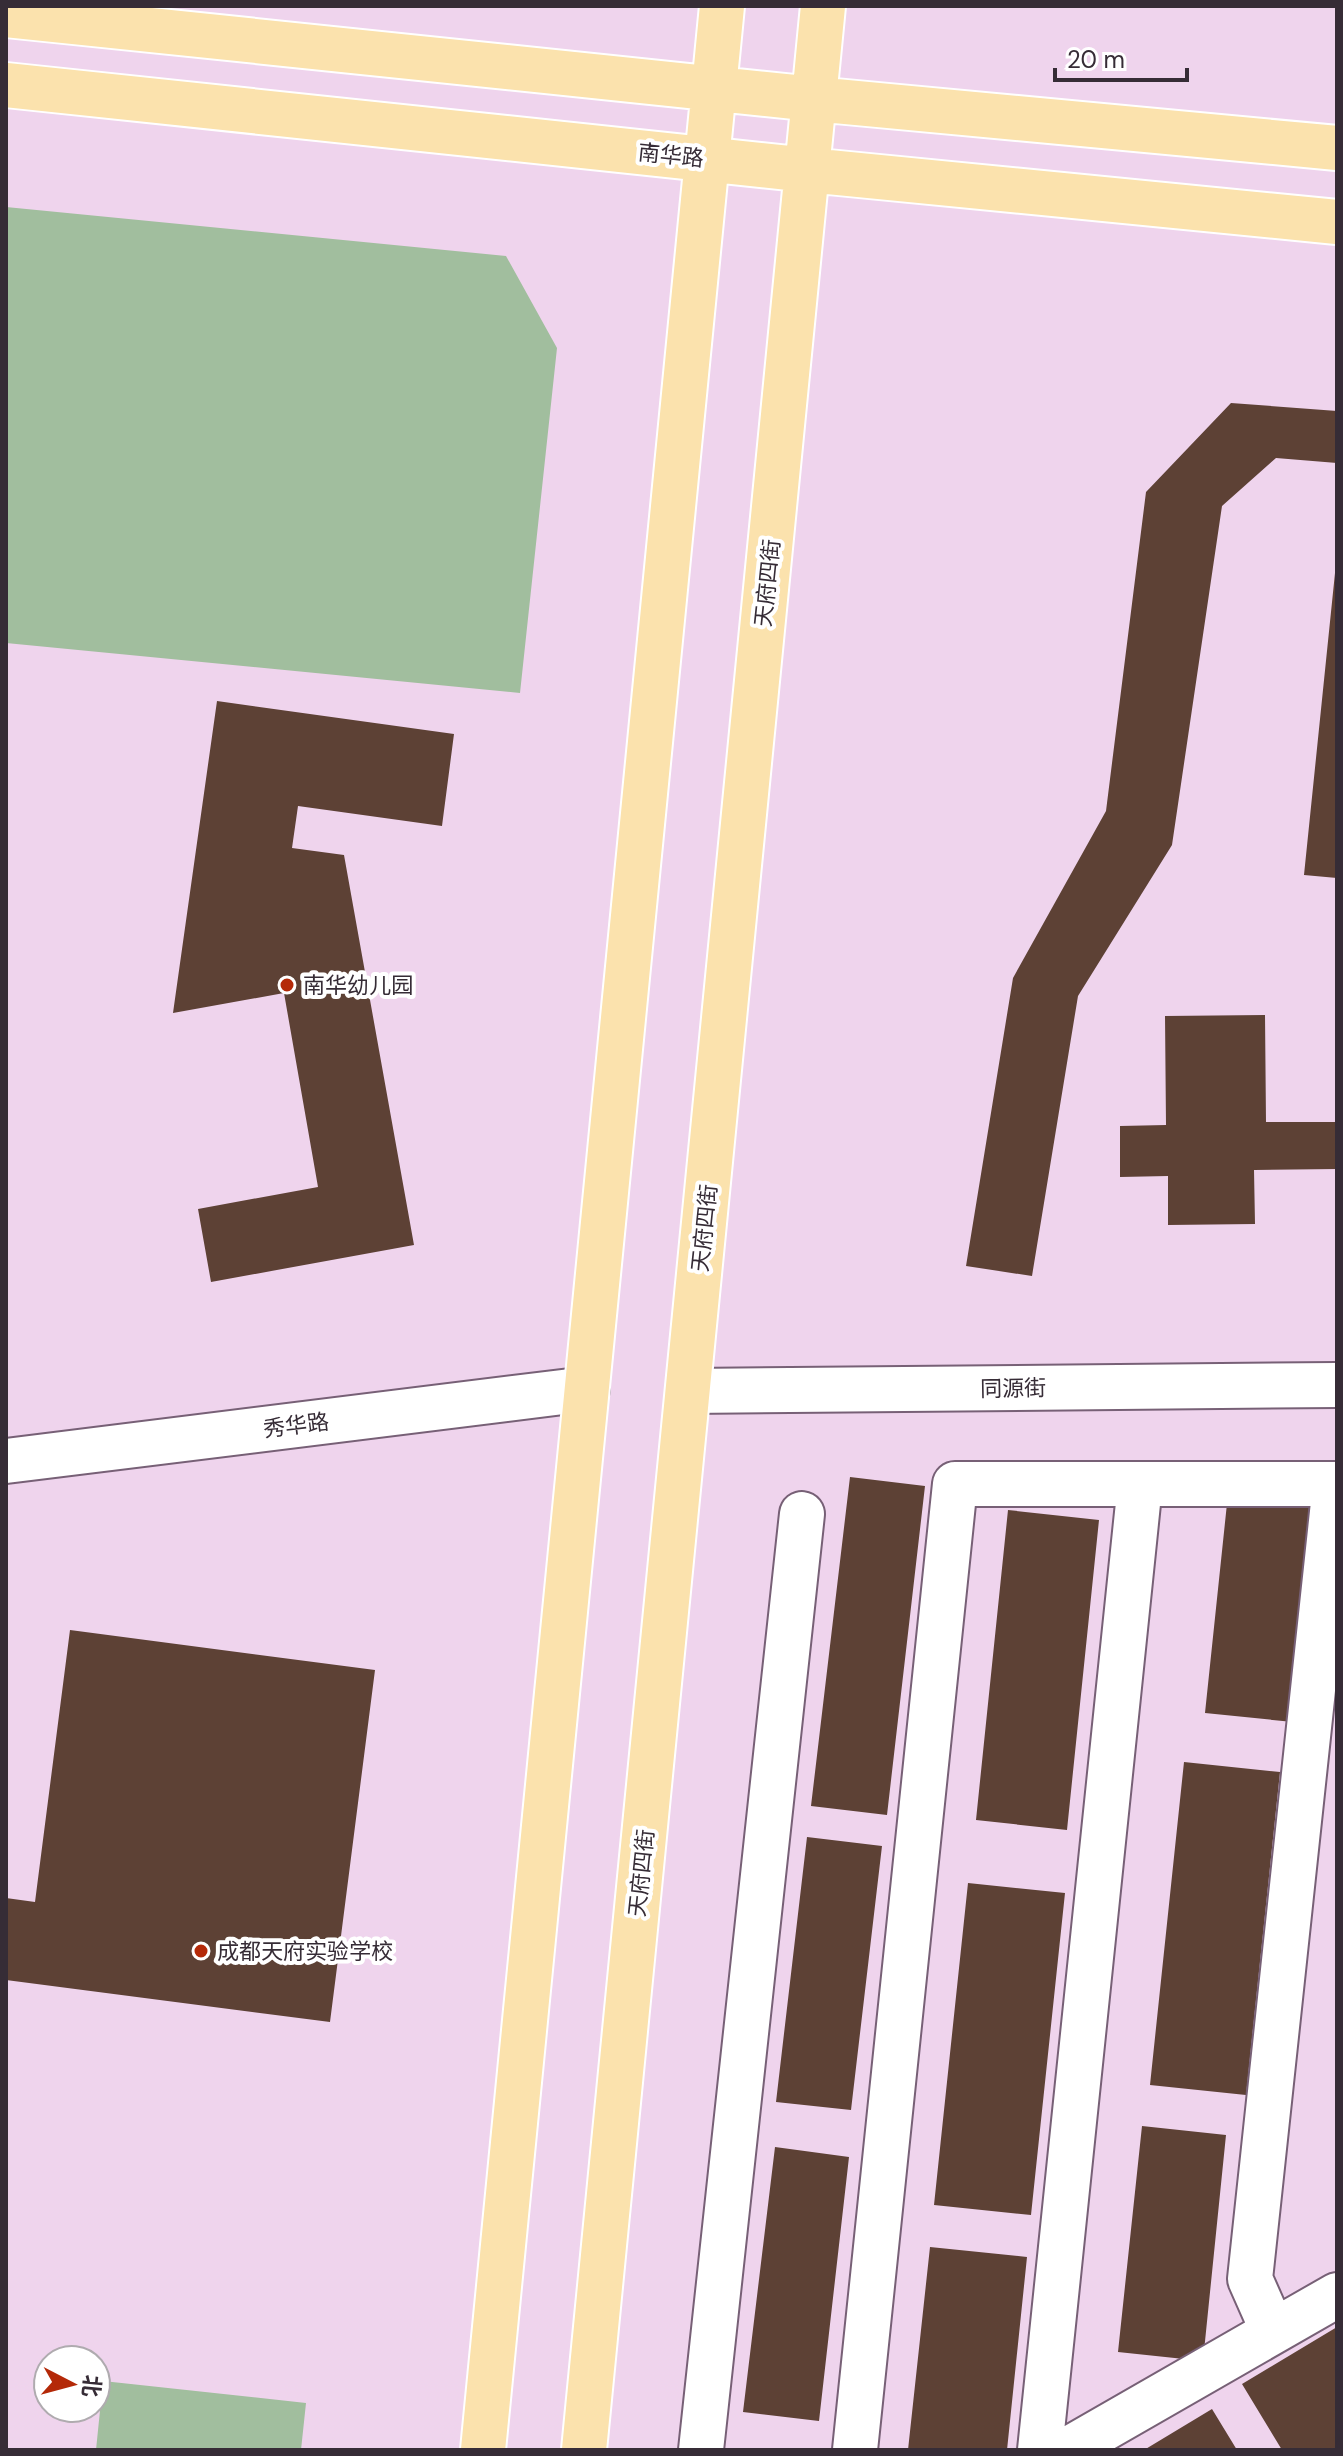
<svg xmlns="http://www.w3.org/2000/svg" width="1343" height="2456" viewBox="0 0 1343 2456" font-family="'DM Sans','Noto Sans SC',sans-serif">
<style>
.green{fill:#a1be9e}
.building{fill:#5d4135}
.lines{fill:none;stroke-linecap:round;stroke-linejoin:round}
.minor-casing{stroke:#776076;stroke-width:48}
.major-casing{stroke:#fff;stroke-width:48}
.minor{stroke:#fff;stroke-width:44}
.major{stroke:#fbe2ad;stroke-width:44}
.poi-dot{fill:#b42908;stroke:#fff;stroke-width:3}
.labels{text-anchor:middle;stroke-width:8;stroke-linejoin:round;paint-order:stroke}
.street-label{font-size:22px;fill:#362c36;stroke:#fff}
.poi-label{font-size:22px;fill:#362c36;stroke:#fff;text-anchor:start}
</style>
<rect width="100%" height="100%" fill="#efd4ed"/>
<!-- green -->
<path class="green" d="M6,207L506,256L557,348L520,693L6,643Z
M103,2381L306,2403L301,2450H96Z"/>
<!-- building -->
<path class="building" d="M1231,403L1337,411V463L1276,458L1222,506L1172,845L1078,996L1032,1276L966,1266L1013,978L1106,811L1146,492Z
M1335,573H1337V878L1304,875Z
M217,701L454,734L442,826L298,806L292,848L344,855L414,1245L211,1282L198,1209L318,1187L284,993L173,1013Z
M1265,1015L1266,1122H1337V1169L1254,1170L1255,1224L1168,1225V1176L1120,1177V1126L1166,1125L1165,1016Z
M850,1477L925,1486L887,1815L811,1806Z
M1228,1494L1316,1503L1293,1722L1205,1713Z
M1008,1510L1099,1520L1067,1830L976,1820Z
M70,1630L375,1670L330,2022L6,1980V1898L35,1902Z
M1184,1762L1280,1772L1246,2095L1150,2085Z
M807,1837L882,1846L851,2110L776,2102Z
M968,1883L1065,1893L1031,2215L934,2205Z
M1142,2126L1226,2135L1203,2361L1118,2352Z
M775,2147L849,2157L819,2421L743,2412Z
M930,2247L1027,2257L1007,2450H908Z
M1337,2327V2450H1282L1242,2384Z
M1212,2409L1237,2450H1144Z"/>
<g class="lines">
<!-- minor casing -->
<g class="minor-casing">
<path id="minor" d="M688,1391L1337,1385
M6,1461L587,1389
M1273,2331L1250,2279L1335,1484
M701,2450L802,1514
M855,2450L955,1484H1337
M1040,2450L1140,1484
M1067,2450L1337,2295"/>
</g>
<!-- major casing -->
<g class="major-casing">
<path id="major" d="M6,15L814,99L1337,148
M6,85L808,170L1337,222
M483,2450L722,6
M584,2450L823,6"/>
</g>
<!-- minor -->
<use href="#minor" class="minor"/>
<!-- major -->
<use href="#major" class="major"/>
</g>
<!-- markers -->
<g class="poi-dot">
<circle cx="287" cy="985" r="8"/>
<circle cx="201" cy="1951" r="8"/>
</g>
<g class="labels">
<!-- street labels -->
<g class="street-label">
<text transform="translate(671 155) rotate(6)" y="8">南华路</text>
<text transform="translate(767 583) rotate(-84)" y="8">天府四街</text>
<text transform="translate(704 1228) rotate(-84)" y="8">天府四街</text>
<text transform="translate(1013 1388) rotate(-1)" y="8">同源街</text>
<text transform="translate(296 1425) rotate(-7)" y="8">秀华路</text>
<text transform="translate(641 1873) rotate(-84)" y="8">天府四街</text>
</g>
<!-- poi labels -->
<g class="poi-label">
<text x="303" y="993">南华幼儿园</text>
<text x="217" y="1959">成都天府实验学校</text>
</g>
</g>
<!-- border -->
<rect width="1343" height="2456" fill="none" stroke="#362c36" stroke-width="16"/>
<!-- north arrow -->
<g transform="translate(72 2384) rotate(96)"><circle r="38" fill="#ffffff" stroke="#afabaf" stroke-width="2"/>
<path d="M0-6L14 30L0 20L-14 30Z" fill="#b42908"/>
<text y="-12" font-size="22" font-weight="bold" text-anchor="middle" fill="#362c36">北</text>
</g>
<!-- scale -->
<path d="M1055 68v12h132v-12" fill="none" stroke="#362c36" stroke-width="4"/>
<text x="1067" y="68" font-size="24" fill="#362c36" stroke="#ffffff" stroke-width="6" paint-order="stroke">20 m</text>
</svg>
